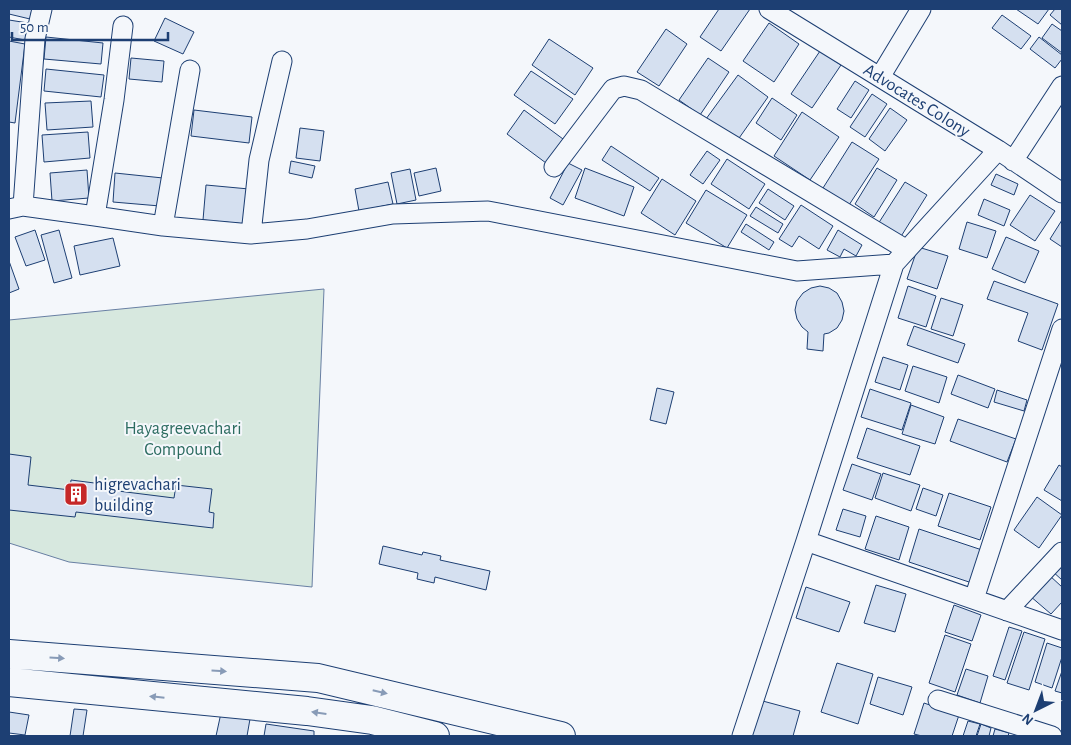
<svg xmlns="http://www.w3.org/2000/svg" width="1071" height="745" viewBox="0 0 1071 745" font-family="'Alegreya Sans',sans-serif">
<style>
.green{fill:#d7e8df;stroke:#687fa3}
.building{fill:#d5e0f0;stroke:#1d3f73}
.lines{fill:none;stroke-linecap:round;stroke-linejoin:round}
.minor-casing{stroke:#1d3f73;stroke-width:21}
.primary-casing{stroke:#1d3f73;stroke-width:30}
.minor{stroke:#f4f7fb;stroke-width:19}
.primary{stroke:#f4f7fb;stroke-width:28}
.oneway{fill:#889bb7}
.labels{text-anchor:middle;stroke-width:4;stroke-linejoin:round;paint-order:stroke}
.street-label{font-size:18px;fill:#1d3f73;stroke:#f4f7fb}
.park-label{font-size:18px;fill:#2c6c60;stroke:#f4f7fb}
.poi-label{font-size:18px;fill:#1d3f73;stroke:#f4f7fb;text-anchor:start}
</style>
<rect width="100%" height="100%" fill="#f4f7fb"/>
<!-- green -->
<path class="green" d="M324,289L312,587L69,562L9,543V320Z"/>
<!-- building -->
<path class="building" d="M9,9H32L30,19L9,14Z
M719,9H750L721,51L700,37Z
M1016,9H1049L1038,24Z
M1055,9H1062V25L1050,15Z
M1002,15L1031,36L1021,49L992,28Z
M165,18L194,32L183,54L154,41Z
M9,20L28,23L25,40L9,37Z
M769,23L799,44L774,82L743,61Z
M1052,24L1062,31V53L1042,38Z
M666,29L687,44L659,86L637,72Z
M46,37L103,43L101,64L44,59Z
M1039,37L1062,55V59L1055,68L1030,49Z
M549,39L593,68L575,95L532,65Z
M9,41L25,44L15,123L9,122Z
M820,51L841,65L812,108L791,94Z
M131,58L164,61L162,82L129,79Z
M708,58L729,72L700,115L679,100Z
M46,69L104,75L101,97L44,91Z
M531,71L573,99L555,124L514,95Z
M738,75L768,97L737,141L706,119Z
M855,81L869,90L851,118L837,109Z
M872,94L887,104L865,137L850,127Z
M772,98L797,115L781,140L756,123Z
M91,101L93,127L47,130L45,103Z
M890,108L907,120L885,151L869,139Z
M194,110L252,117L249,143L191,136Z
M524,110L563,139L546,163L507,134Z
M802,112L839,137L810,180L774,156Z
M300,128L324,131L320,161L296,158Z
M88,132L90,158L44,162L42,135Z
M852,142L879,159L849,205L823,188Z
M611,146L659,178L650,191L602,160Z
M707,151L720,160L703,184L690,175Z
M727,159L765,184L749,209L711,184Z
M291,161L315,166L312,178L289,173Z
M568,163L582,170L563,205L550,198Z
M436,168L441,191L419,196L414,173Z
M585,168L634,187L624,216L575,198Z
M877,168L897,180L874,217L855,204Z
M410,169L416,200L397,204L391,173Z
M87,170L89,198L52,201L50,173Z
M115,173L163,178L160,206L113,202Z
M996,174L1018,184L1014,195L991,185Z
M662,179L696,201L675,235L641,213Z
M388,182L393,204L359,211L355,189Z
M905,182L927,195L900,238L878,224Z
M206,185L249,189L246,224L203,220Z
M768,189L794,206L785,220L759,203Z
M706,190L747,215L727,248L686,223Z
M1030,195L1055,211L1035,241L1010,225Z
M984,199L1010,210L1004,226L978,215Z
M801,205L833,226L819,249L799,236L792,247L779,239Z
M756,207L783,224L778,233L750,216Z
M1062,220V247L1050,239Z
M967,222L996,231L987,258L959,249Z
M746,224L774,242L769,250L741,232Z
M35,230L45,260L26,266L15,237Z
M59,230L72,278L54,283L41,235Z
M838,230L862,245L856,256L844,249L840,257L827,250Z
M1006,237L1039,251L1025,283L992,269Z
M113,238L120,266L80,275L74,246Z
M918,247L948,256L937,289L907,279Z
M9,261L19,289L9,293Z
M994,281L1058,304L1042,350L1018,341L1028,313L987,299Z
M820,286L829,288L837,293L842,302L844,311L842,320L837,328L829,333L824,334L823,351L807,349L808,332L802,327L797,319L795,310L797,301L803,293L811,288Z
M908,286L936,296L926,327L898,318Z
M941,298L963,305L953,336L931,329Z
M914,326L965,344L958,363L907,345Z
M883,357L908,365L900,390L875,382Z
M913,366L947,377L939,403L905,391Z
M958,375L995,389L988,408L951,394Z
M657,388L674,392L666,424L650,420Z
M870,389L911,403L902,430L861,417Z
M997,390L1027,400L1024,411L994,402Z
M911,405L944,417L935,444L902,434Z
M958,419L1016,439L1007,462L950,441Z
M867,428L920,446L910,475L857,458Z
M9,454L31,457L28,485L70,490L71,480L110,485V490L174,498L176,485L212,489L209,512L214,513L213,528L76,512L75,517L9,510Z
M852,464L881,474L872,500L843,490Z
M1059,465L1062,467V501L1044,490Z
M883,473L920,485L911,511L875,498Z
M923,488L943,495L936,516L916,509Z
M949,493L991,507L980,540L938,526Z
M1037,497L1062,515L1039,548L1014,530Z
M843,509L866,516L860,537L836,530Z
M876,516L909,527L899,560L865,549Z
M919,529L982,550L972,583L909,562Z
M383,546L422,555L423,552L441,556L440,560L490,571L486,590L435,577L434,583L417,579L418,573L379,564Z
M1062,558V580L1051,570Z
M1049,575L1062,587V602L1051,614L1030,596Z
M876,585L906,594L895,632L864,623Z
M806,587L850,602L839,632L796,618Z
M954,605L981,615L972,641L945,632Z
M1009,627L1022,631L1005,680L993,676Z
M1024,632L1045,639L1029,690L1007,683Z
M945,635L971,644L955,692L929,683Z
M1047,643L1062,648V657L1052,688L1035,682Z
M837,663L873,674L858,724L821,712Z
M966,669L988,676L980,703L957,695Z
M1062,671V693L1055,691Z
M878,677L912,687L903,715L870,704Z
M759,700L800,711L793,736H749Z
M924,703L959,715L952,736H922L914,734Z
M74,709L87,710L83,736H70Z
M9,712L29,715L25,735L9,733Z
M221,713L250,719L247,736H216Z
M968,721L980,724L976,736H963Z
M266,724L314,731V736H264Z
M981,724L991,728L989,736H977Z
M995,729L1009,733L1008,736H993Z"/>
<g class="lines">
<!-- minor casing -->
<g class="minor-casing">
<path id="minor" d="M769,9L998,150L1062,193
M880,77L921,9
M1013,161L1062,86
M554,167L613,89L624,86L641,90L907,250
M23,206L35,39L42,9
M9,209L23,206L95,216L163,226L251,234L307,229L393,214L488,211L797,271L894,264
M95,216L114,100L123,26
M163,226L190,70
M251,234L259,160L282,61
M806,541L1062,630
M974,599L1062,329
M1007,611L1062,552
M938,700L1052,736
M742,736L806,541L894,264L998,150"/>
</g>
<!-- primary casing -->
<g class="primary-casing">
<path id="primary" d="M9,654L318,678L561,736
M9,682L307,711L372,720L435,736"/>
</g>
<!-- minor -->
<use href="#minor" class="minor"/>
<!-- primary -->
<use href="#primary" class="primary"/>
</g>
<!-- one-way arrows -->
<defs><path id="oneway-solid" d="M-6-.8H1V-3.2L6.5 0L1 3.2V.8H-6Z" transform="scale(1.25)"/></defs>
<g class="oneway">
<use href="#oneway-solid" transform="translate(57 658) rotate(4)"/>
<use href="#oneway-solid" transform="translate(219 671) rotate(4)"/>
<use href="#oneway-solid" transform="translate(380 692) rotate(13)"/>
<use href="#oneway-solid" transform="translate(157 697) rotate(-174)"/>
<use href="#oneway-solid" transform="translate(319 713) rotate(-172)"/>
</g>
<!-- icons -->
<defs>
<g id="building-square" transform="scale(1.25)"><rect x="-9" y="-9" width="18" height="18" rx="4" fill="#c62828" stroke="#f4f7fb"/><path d="M-4-6H4V6H1V3H-1V6H-4ZM-2.5-4.3h1.7v1.8h-1.7ZM.8-4.3h1.7v1.8H.8ZM-2.5-1h1.7V.8h-1.7ZM.8-1h1.7V.8H.8Z" fill="#fff"/></g>
</defs>
<g fill-rule="evenodd">
<use href="#building-square" x="76" y="494"/>
</g>
<g class="labels">
<!-- street labels -->
<g class="street-label">
<text transform="translate(917 100) rotate(32)" y="6">Advocates Colony</text>
</g>
<!-- park labels -->
<g class="park-label">
<text x="183" y="434">Hayagreevachari<tspan x="183" dy="21">Compound</tspan></text>
</g>
<!-- poi labels -->
<g class="poi-label">
<text x="94" y="490">higrevachari<tspan x="94" dy="21">building</tspan></text>
</g>
</g>
<!-- border -->
<rect width="1071" height="745" fill="none" stroke="#1d3f73" stroke-width="20"/>
<!-- north arrow -->
<g transform="translate(1036 710) rotate(222)" stroke="#f4f7fb" stroke-width="4" paint-order="stroke">
<path d="M0-4L9 19L0 12L-9 19Z" fill="#1d3f73"/>
<text y="-8" font-size="14" font-weight="bold" text-anchor="middle" fill="#1d3f73">N</text>
</g>
<!-- scale -->
<path d="M12 32v8h156v-8" fill="none" stroke="#1d3f73" stroke-width="2.5"/>
<text x="20" y="32" font-size="15" fill="#1d3f73" stroke="#f4f7fb" stroke-width="4" paint-order="stroke">50 m</text>
</svg>
